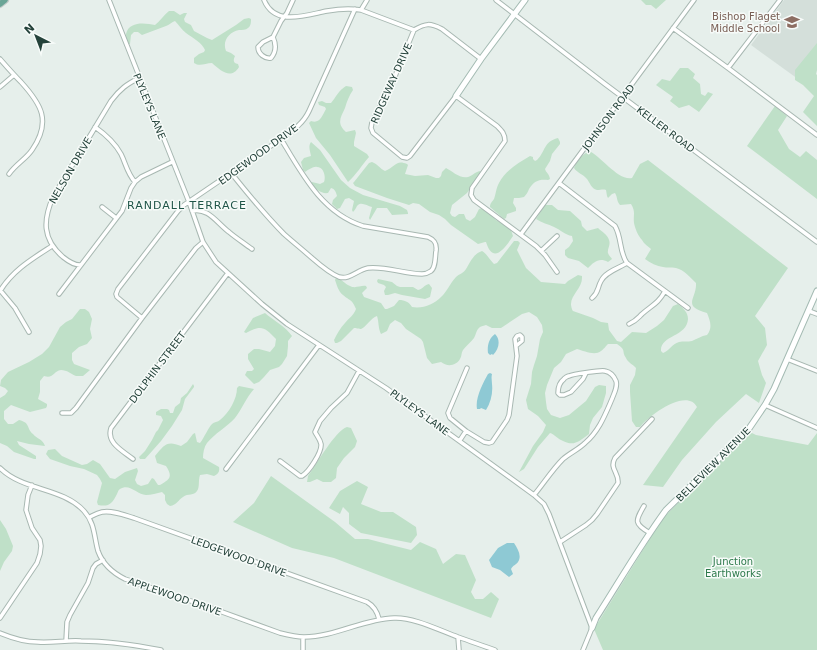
<svg xmlns="http://www.w3.org/2000/svg" width="817" height="650" viewBox="0 0 817 650" font-family="'DejaVu Sans',sans-serif">
<style>
.built{fill:#d4dfda}
.green{fill:#bfe0c8}
.water{fill:#8ec9d4}
.lines{fill:none;stroke-linecap:round;stroke-linejoin:round}
.street-casing{stroke:#a8b8b2;stroke-width:5.5}
.secondary-casing{stroke:#a4bbb3;stroke-width:7}
.primary-casing{stroke:#c2cac8;stroke-width:8}
.street{stroke:#fff;stroke-width:3.5}
.secondary{stroke:#fff;stroke-width:5}
.primary{stroke:#6aa596;stroke-width:5.5}
.labels{text-anchor:middle;stroke-width:3;stroke-linejoin:round;paint-order:stroke}
.education-label{font-size:10px;fill:#785e54;stroke:#f7fbf9;text-anchor:end}
.street-label{font-size:10px;fill:#24423a;stroke:#f7fbf9}
.park-label{font-size:10px;fill:#2d7a4b;stroke:#f7fbf9}
.neighbourhood-label{font-size:11px;letter-spacing:1px;fill:#1f5548;stroke:#f7fbf9}
</style>
<rect width="100%" height="100%" fill="#e6efeb"/>
<!-- built -->
<path class="built" d="M784,0H817V53L798,79L751,45Z"/>
<!-- green -->
<path class="green" d="M641,0H666L656,9L651,5H646Z
M169,11H174L180,15L184,13H187L184,19L185,22L191,25L194,31L207,38L212,40L236,25L244,19L249,18L251,19C251,22 251,26 248,28C246,30 242,30 239,30C229,32 222,41 226,51L231,53L235,56C233,60 233,63 238,64L239,67C231,80 221,71 212,63C205,63 200,67 194,63V58L199,54L204,52L205,50C202,43 193,38 186,33C182,30 179,25 175,21C172,22 169,25 166,26C158,29 150,32 142,35L138,32H134L131,35L130,44H127C127,41 126,37 126,34C129,21 145,23 155,25C160,21 164,15 169,11Z
M817,43V70L816,74L817,75V126L803,112L814,96L803,85L795,80V70Z
M680,68H688L695,74L693,78L700,84L701,94L705,96L708,92L713,94L699,112L689,105L679,108L670,101L673,97L656,85L662,79L670,81Z
M346,86L352,87L353,90C349,96 347,101 345,108C341,117 336,123 346,132L355,130L356,133L354,142V146L367,154L369,157C362,165 356,175 348,182L330,155L316,138L309,123L311,121C320,124 322,116 326,109L325,107L319,105L318,102L322,101L326,103H331C336,97 339,90 346,86Z
M775,106L787,116L778,130L789,149L800,157L806,151L817,160V199L747,146Z
M558,138L560,142V144L552,154L550,161L545,169C546,173 549,173 550,179L548,180C539,179 534,181 529,189C528,192 526,195 524,197C521,198 517,198 514,198L513,203L516,208V211L507,214L506,218L504,219L490,207C490,203 492,202 494,199C496,194 496,188 499,183C505,171 518,163 530,156L533,157V159L535,161L537,160C546,151 543,142 558,138Z
M311,142L320,150L341,180L350,188L363,195L400,206L407,210L408,213V214L392,215L387,208H377L370,220L369,218L372,207C367,206 361,201 357,206C356,208 355,210 353,212L352,210L354,201L349,198L345,199L340,208L337,209L332,204L333,200L337,196C336,192 335,189 331,188L328,193C321,194 316,189 311,184L312,182L320,184L324,182C326,177 324,167 317,167C314,166 308,170 305,172L303,170L301,162L304,158L311,156C310,151 308,146 311,142Z
M589,151C601,156 618,181 632,178L640,164L648,160L788,268L755,316L765,328L767,345L758,361L762,375L766,383L759,403L746,394L716,422L682,460L663,487L643,485L697,407C687,387 648,416 640,427H636L632,421L630,392V385L635,375L636,368C633,364 628,363 626,358C621,350 627,351 617,344H608C606,346 603,350 601,351C595,356 584,351 577,349L566,354L561,362L554,368L547,385L545,393L546,402L547,409L551,415L560,418L569,415L586,401L595,387L599,385L606,386V393L602,407L593,418L590,425L589,434C578,442 574,447 561,440C557,438 554,434 550,433L538,447L524,469L519,472L533,446L543,432L546,425L538,416L528,409L526,400L531,384L532,372L534,365L537,356L540,339L543,332L542,325L537,317L529,312L522,314L501,328H492L486,325C484,326 481,326 480,327C476,330 476,335 474,338C471,342 466,346 463,350C461,353 462,356 460,359C456,366 447,367 441,362L432,364L427,358L423,342L421,339L406,329L401,323L395,320L390,324L387,331L381,334C378,328 379,322 377,316C371,318 366,327 361,329C360,329 355,328 354,328L341,341L337,343H335L334,340C337,334 340,328 345,323C349,318 354,315 356,309C352,299 350,301 343,295C338,291 337,285 335,280L336,278C343,279 344,284 350,286C355,289 361,285 366,286L367,288L362,293L364,297L381,303L385,309H387L394,306L399,300C405,300 409,302 412,307C423,309 434,304 441,297C447,292 450,283 456,277C459,274 464,273 466,269C470,263 473,254 482,251C487,254 489,259 494,264L497,263L514,241H518L520,243L517,250L526,268L541,282L565,284L568,281L578,275L582,276C583,288 571,294 571,304C571,306 572,310 573,311L593,318L601,322L608,323L609,330L617,341L621,342L632,332L646,333L657,326L664,320L673,306L678,304C683,308 688,312 688,319C687,337 660,335 661,351L663,353C669,351 672,344 679,342C683,341 688,342 692,341C697,339 701,336 707,335C713,327 710,321 707,313C681,306 697,299 696,283C690,277 684,270 676,268C671,267 667,268 663,267C657,266 650,263 645,259L651,249C648,246 644,244 642,240C638,236 635,228 634,223C633,215 636,212 631,204L620,205C616,200 618,198 615,193L612,194L608,198L607,196L606,190C603,189 601,190 597,190C591,189 590,182 586,178C583,174 577,173 574,168C577,160 582,155 589,151Z
M372,162C378,164 380,169 385,171C395,167 396,159 407,164L408,165L405,174L415,176L428,175L436,178H439L441,176L442,172L446,168C452,171 460,179 468,177C472,176 475,172 480,171L481,172L480,174L467,193L452,205L450,213L452,216L455,217L459,214H464L466,219L470,221L475,217L479,209L482,208L485,209L496,220L508,227L511,230L513,236C505,248 493,265 486,242H485L478,244L451,225L445,219L439,215L430,212L419,204L413,203L409,205L387,198L355,186L353,183L354,182L369,163Z
M545,205H552L558,210L570,211L581,221L582,226L587,231L598,228C601,231 608,235 609,240C611,245 607,249 608,253C609,256 611,257 612,259L608,262C599,257 594,262 588,268L579,261L568,258L565,255V250L569,247L573,241L572,236C565,235 561,230 554,227C548,224 542,223 536,219Z
M378,279L392,282L397,286L400,287H413L418,290C423,289 424,285 429,284L432,288L430,297L425,299L402,295L395,293L388,295H385L384,291L386,287L384,285L378,283L377,281Z
M80,309H85L89,312L92,319L90,329L92,338L87,344L79,347L72,353V360L74,364L90,370L83,376C80,376 78,376 76,376C71,374 67,370 61,370C53,371 54,379 44,376L40,381V392L38,399L47,404V406L46,408L30,412L11,405L4,411V419L8,424H13L19,420C31,423 26,428 33,434C37,439 43,439 45,446L29,444L17,441L19,445L36,456V459H34L14,452L7,446L0,443V398L5,395L8,391L5,388L0,386L1,380L8,372L29,362L42,354L49,347L60,327L66,322L72,319Z
M265,313C273,320 286,327 292,336L288,341V346L287,356L282,364L279,367L270,370L264,377L259,382L254,384L245,375L247,371H252L254,369L248,359V354L254,349H259L270,352L275,346L276,339C264,326 261,325 246,333L244,332L253,318Z
M193,384L194,386V387L185,399L182,410L172,426L161,441L145,459H140L139,457L145,451L152,440L156,432L158,430L163,420L161,416L156,415V412L161,409H167L169,410L170,413H173L175,407L180,403L181,398L187,393Z
M239,386L254,389C246,398 242,409 235,418C227,427 215,433 207,443C204,447 203,453 203,458L219,467C220,472 218,474 214,476L207,474L200,475C198,481 200,487 197,491C194,496 188,493 183,497C178,500 177,505 170,506L167,504L165,500V495L162,492C157,493 151,495 146,495C137,495 130,483 120,489C118,490 118,492 117,494C112,504 109,507 98,505L97,502L102,483L100,479L97,475L84,469L70,466L50,459L46,454L48,450L55,449L62,456L82,465L87,464L93,460L100,464L110,478L115,479L125,472L137,468L138,471L135,480L137,484L141,486L148,484L152,478L154,479L158,485H160C170,479 173,477 166,466L157,463L155,456C164,445 167,440 181,446L187,442L193,434L195,433L197,442L200,443C204,438 208,428 212,424C214,422 218,422 220,420C229,413 237,399 237,388Z
M347,427L351,428L357,441L355,447L344,458L337,468L336,478L331,482H323L317,479L310,482H307L308,476C316,465 335,431 347,427Z
M750,432L756,435L808,445L817,433V650H603L594,629L662,519Z
M271,476L335,522L355,539H368L387,544L411,550L420,542L436,549L443,564L456,554L465,555L476,580L471,592L475,599H483L491,592L499,599L491,618L334,558L292,548L233,522L254,503Z
M357,481L368,487L361,504L381,512H393L416,527L417,535L411,543L361,533L349,524V513L343,507L340,514L329,508L340,491Z
M0,520L6,529L13,546L12,551L4,562L0,571Z"/>
<!-- water -->
<path class="water" d="M495,334C501,340 499,349 493,355L492,354L490,355L488,353C487,346 489,338 495,334Z
M490,373L492,374C491,378 492,381 492,384C493,393 491,402 486,410L481,408L480,409H477C475,398 483,383 488,374Z
M507,543H514C518,549 522,556 518,562C516,565 513,565 511,569L513,574L509,577L500,570L492,567L489,560L498,548Z"/>
<g class="lines">
<!-- street casing -->
<g class="street-casing">
<path id="street" d="M109,0L189,202L203,242L216,262L262,304L287,324L386,388L534,495L544,504L549,514L592,628L583,650
M264,0C275,27 306,15 327,11C338,9 350,8 361,10L414,30C426,23 430,23 442,29L481,59
M496,0L605,84L817,242
M361,10L367,0
M673,28L728,68L817,135
M414,30L393,81L372,122L371,128L373,133L402,157L407,158L410,156L456,96L497,126C502,131 505,134 505,141L472,188L471,195L474,200L536,246L545,255L557,272
M273,37C276,44 277,51 271,58C265,59 258,54 258,47L263,42L273,37L281,21L287,13L293,0
M0,59C7,67 14,75 21,82C41,104 52,121 32,150C26,159 16,164 9,174
M728,68L780,0
M0,87L14,75
M95,127C105,134 115,143 121,154C126,164 127,173 135,182
M232,174C248,194 265,215 284,234C293,242 303,250 312,258C320,265 329,273 339,277C350,280 357,270 368,268C386,266 404,274 422,274C425,274 428,273 431,271C436,267 435,257 436,251C437,244 435,240 428,237L363,226C322,213 302,174 281,139
M559,183L615,226C622,238 619,252 627,263L688,308
M102,207L116,218
M192,211C208,207 217,223 229,232C236,238 244,243 252,249
M521,234L694,0
M541,251L557,236
M80,265C74,265 68,261 63,257C42,239 43,220 53,197L111,101C120,89 127,84 139,78
M0,290L15,308L29,332
M0,291C13,270 32,259 52,246
M59,294L122,211L131,188L135,182L141,177L172,162
M592,298C599,292 597,288 601,281C605,272 619,268 627,263
M809,311L817,314
M142,318L117,297L116,294L118,289L178,211L184,205L281,139C292,131 303,124 309,111L355,9
M629,324C636,321 637,319 642,314C652,305 658,304 665,291
M787,359L817,371
M765,405L817,428
M62,413H71L76,408L142,318L196,248L203,242
M466,431L450,418L448,413L467,368
M460,440L466,431L484,442L489,443L492,442L507,420L509,415L517,356L515,339L517,336L520,335L522,337V341L516,346
M133,459C123,451 106,443 111,428L228,273
M280,461L300,476H302C309,472 322,452 321,444C320,439 317,436 315,432L320,421L331,408L347,393L359,371
M0,468C23,491 62,487 84,511C95,523 94,537 98,551C103,565 113,573 125,579L203,605L280,633C288,635 296,637 304,637C335,637 363,619 394,618C413,617 439,630 458,637C470,641 483,646 495,650
M226,469L319,345
M534,495C544,483 552,470 563,459C570,453 579,449 585,443C599,431 605,415 612,399C614,393 618,387 616,381C614,376 610,372 605,371C601,370 573,374 569,376C568,376 564,378 564,379C560,382 558,388 558,393L560,395H564L571,392L583,379L586,373
M644,506C635,521 634,524 650,533
M90,517C94,515 97,513 102,512C112,510 124,515 134,518L367,602C374,606 377,611 379,619
M560,542L586,525L592,520L597,514L618,483C619,472 609,469 615,458L652,419
M0,618L37,563L40,554L41,546L40,540L32,528L26,510L28,495L32,485
M0,633C12,638 25,642 38,642C53,643 67,640 81,641C108,641 135,645 161,650
M458,637L459,650
M66,641L67,622L70,615L88,583L93,568L96,564L103,560
M303,650V637"/>
</g>
<!-- secondary casing -->
<g class="secondary-casing">
<path id="secondary" d="M456,96L481,59L525,0
M592,628L596,618C619,582 641,544 666,510L748,430L765,405L774,389L817,291"/>
</g>
<!-- primary casing -->
<g class="primary-casing">
<path id="primary" d="M0,4L5,0"/>
</g>
<!-- street -->
<use href="#street" class="street"/>
<!-- secondary -->
<use href="#secondary" class="secondary"/>
<!-- primary -->
<use href="#primary" class="primary"/>
</g>
<!-- icons -->
<defs>
<g id="school-bare" transform="scale(1.2)"><path d="M0-5L7-2L0 1L-7-2ZM-4 1L0 2.5L4 1V4Q0 6-4 4Z" fill="#8d6e63" stroke="#f7fbf9" stroke-width="2.5" paint-order="stroke"/></g>
</defs>
<g fill-rule="evenodd">
<use href="#school-bare" x="792" y="22"/>
</g>
<g class="labels">
<!-- education labels -->
<g class="education-label">
<text x="780" y="20">Bishop Flaget<tspan x="780" dy="12">Middle School</tspan></text>
</g>
<!-- street labels -->
<g class="street-label">
<text transform="translate(391 83) rotate(-66)" y="4">RIDGEWAY DRIVE</text>
<text transform="translate(150 106) rotate(68)" y="4">PLYLEYS LANE</text>
<text transform="translate(608 117) rotate(-53)" y="4">JOHNSON ROAD</text>
<text transform="translate(666 129) rotate(37)" y="4">KELLER ROAD</text>
<text transform="translate(258 154) rotate(-36)" y="4">EDGEWOOD DRIVE</text>
<text transform="translate(70 170) rotate(-60)" y="4">NELSON DRIVE</text>
<text transform="translate(157 367) rotate(-53)" y="4">DOLPHIN STREET</text>
<text transform="translate(420 412) rotate(36)" y="4">PLYLEYS LANE</text>
<text transform="translate(713 464) rotate(-45)" y="4">BELLEVIEW AVENUE</text>
<text transform="translate(239 556) rotate(20)" y="4">LEDGEWOOD DRIVE</text>
<text transform="translate(175 596) rotate(19)" y="4">APPLEWOOD DRIVE</text>
</g>
<!-- park labels -->
<g class="park-label">
<text x="733" y="565">Junction<tspan x="733" dy="12">Earthworks</tspan></text>
</g>
<!-- neighbourhood labels -->
<g class="neighbourhood-label">
<text x="187" y="209">RANDALL TERRACE</text>
</g>
</g>
<!-- north arrow -->
<g transform="translate(36 36) rotate(318)" stroke="#f7fbf9" stroke-width="3" paint-order="stroke">
<path d="M0-3L7 15L0 10L-7 15Z" fill="#24423a"/>
<text y="-6" font-size="11" font-weight="bold" text-anchor="middle" fill="#24423a">N</text>
</g>
</svg>
